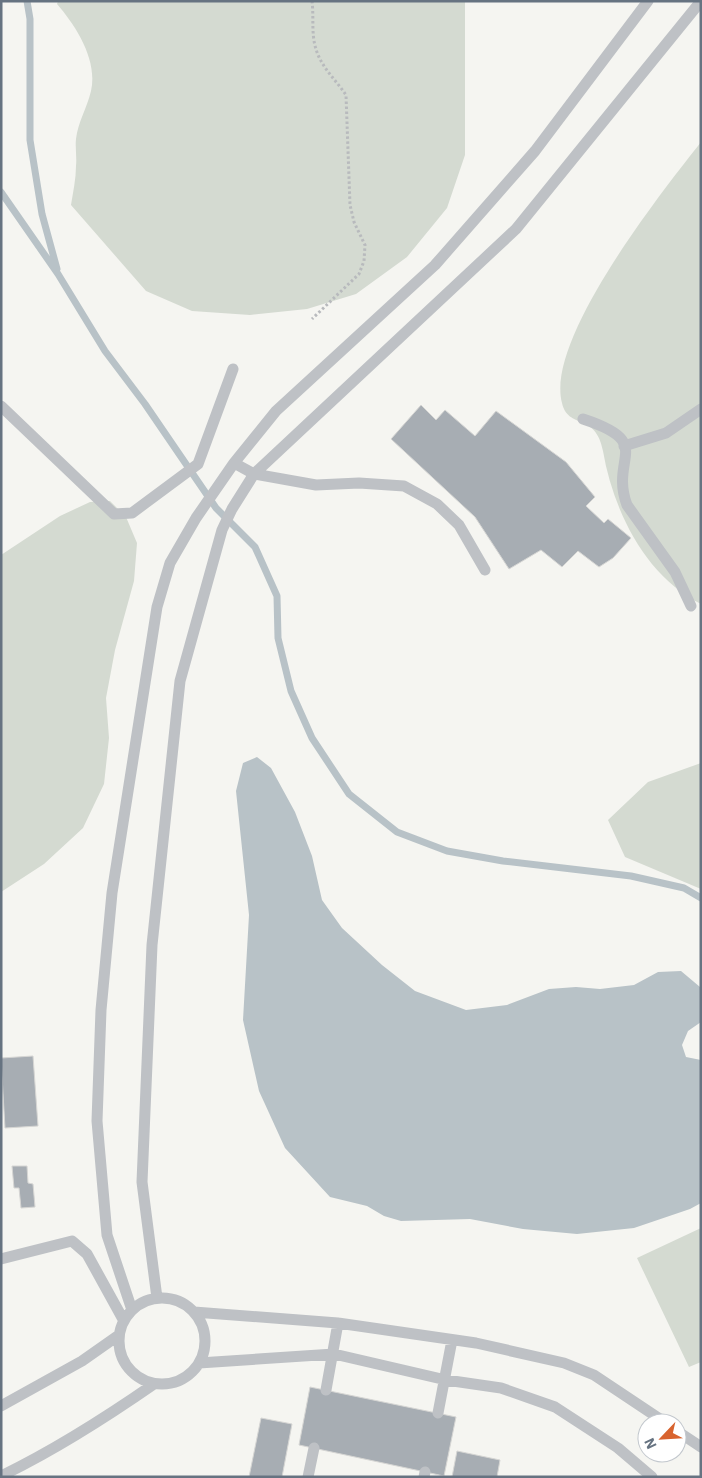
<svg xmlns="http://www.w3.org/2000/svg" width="702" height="1478" viewBox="0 0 702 1478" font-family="'IBM Plex Sans',sans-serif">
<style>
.green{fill:#d4dad1}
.water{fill:#b8c2c7}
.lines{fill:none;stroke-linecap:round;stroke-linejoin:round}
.stream{stroke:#b8c2c7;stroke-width:7}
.building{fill:#a7adb3;stroke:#d6d6d4}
.path{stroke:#b8babd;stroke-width:3;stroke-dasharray:2.5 2.5;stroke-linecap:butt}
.lane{stroke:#bec1c5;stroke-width:11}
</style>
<rect width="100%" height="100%" fill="#f5f5f1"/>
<!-- green -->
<path class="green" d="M58,1H465V155L447,208L407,257L356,294L307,309L250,315L192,311L146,291L71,205C73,192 76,179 76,166C77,157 75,148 76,139C78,122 87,108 91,91C98,60 76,26 57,4Z
M701,142V604C645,576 613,510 603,451C596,412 568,430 562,403C545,339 661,193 701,142Z
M110,501L126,517L137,543L134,581L115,650L106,698L109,738L104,784L83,828L44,864L1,892V555L60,516L90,502Z
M701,763V889L625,857L608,820L648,782Z
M701,1228V1362L689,1367L637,1258Z"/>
<!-- water -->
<path class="water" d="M257,757L271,768L295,812L312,856L322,900L342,928L382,965L415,991L466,1010L507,1005L549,989L576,987L600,989L634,985L658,972L681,971L700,987L701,1022L688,1031L682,1045L686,1057L701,1060V1203L690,1209L634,1228L577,1234L523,1229L470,1219L401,1221L384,1216L367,1206L330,1197L285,1148L259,1091L243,1020L249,915L236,791L243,763Z"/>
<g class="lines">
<!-- stream -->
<path class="stream" d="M27,1L30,19V140L42,214L57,269
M1,192L58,274L105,351L145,404L216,508L255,547L277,596L278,638L291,691L312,738L349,794L397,832L447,851L503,861L631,876L684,888L701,898"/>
</g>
<!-- building -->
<path class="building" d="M421,405L436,420L445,410L475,436L496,411L566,462L595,497L586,506L604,523L608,519L631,538L613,558L599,567L578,551L562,567L541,550L509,569L475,517L391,439Z
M33,1056L38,1126L5,1128L1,1058Z
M12,1166H27L28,1183L33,1184L35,1207L21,1208L19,1188H14Z
M310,1387L456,1417L444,1476L299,1445Z
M261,1418L292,1424L282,1477H249Z
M457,1451L500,1460L497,1477H452Z"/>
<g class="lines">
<!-- path -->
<path class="path" d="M312,1C314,17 311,34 316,49C321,67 336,80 346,95L350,205L354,222L365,245L364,261L359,274L312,319"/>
<!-- lane -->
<path class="lane" d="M1,406L114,514L132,513L198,464L233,369
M583,419C656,443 609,457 627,505L675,572L691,606
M624,446L666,433L701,409
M234,463L254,474L316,485L359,483L404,486L437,504L459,525L485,570
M1,1259L72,1241L87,1254L124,1321
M157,1298L142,1182L152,945L180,681L222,530L232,509L254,474L516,229L701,1
M119 1341a43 43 0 1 1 86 0a43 43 0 1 1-86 0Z
M132,1310L107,1235L97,1121L101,1010L112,893L157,607L170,563L196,518L234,463L276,411L435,265L535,151L648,1
M194,1312L338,1323L476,1343L564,1363L594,1375L666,1423
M199,1363L334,1354L446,1380L501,1388L555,1407L618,1448L652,1477
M326,1390L338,1323
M1,1406L82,1361L119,1335
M438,1413L452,1340
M677,1431L701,1447
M1,1476C55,1450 105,1418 154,1384
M308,1477L314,1448
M424,1477L425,1472"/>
</g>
<!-- border -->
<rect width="702" height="1478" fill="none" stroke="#667381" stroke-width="5"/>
<!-- north arrow -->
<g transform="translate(662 1438) rotate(245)"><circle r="24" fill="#ffffff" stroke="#c2c7cd"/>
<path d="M0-4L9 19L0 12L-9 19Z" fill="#d8632e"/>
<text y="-8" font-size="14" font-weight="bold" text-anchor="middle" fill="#667381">N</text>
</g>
</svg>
